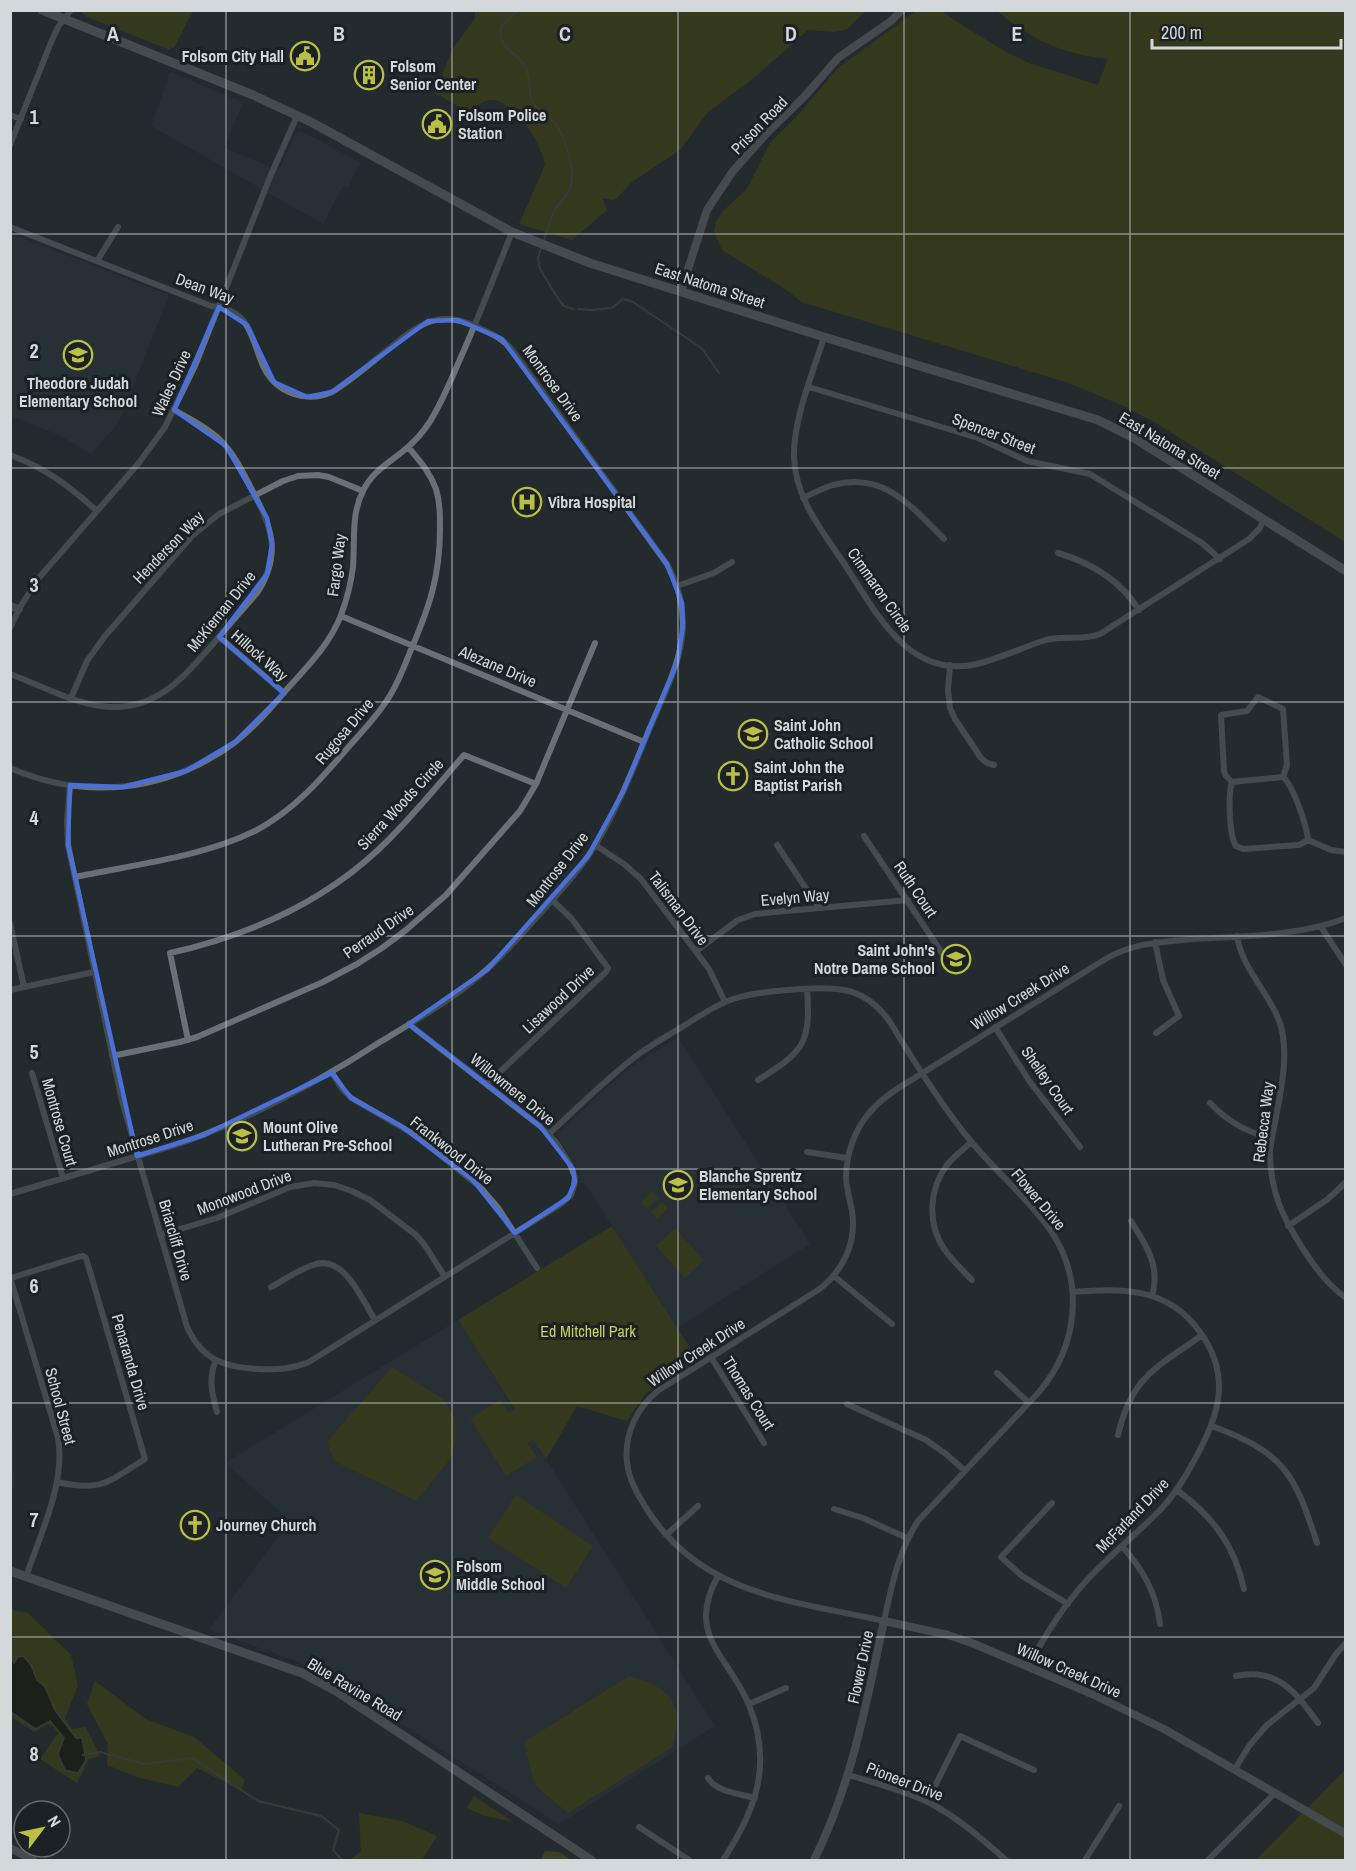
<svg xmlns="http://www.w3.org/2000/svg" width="1356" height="1871" viewBox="0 0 1356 1871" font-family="'Archivo Narrow',sans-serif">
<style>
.built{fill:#28353c}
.green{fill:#474907}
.forest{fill:#575914}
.water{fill:#121300;stroke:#4c4e41;stroke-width:1.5}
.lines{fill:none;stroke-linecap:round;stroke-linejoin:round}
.stream{stroke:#4c4e41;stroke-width:2}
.minor{stroke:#6a7176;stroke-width:6}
.tertiary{stroke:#6a7176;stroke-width:8}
.secondary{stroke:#6a7176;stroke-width:9}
.marked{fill:none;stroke:#4a70d8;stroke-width:4.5;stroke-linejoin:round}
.grid{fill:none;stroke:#d3d8da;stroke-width:1.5;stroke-opacity:0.55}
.labels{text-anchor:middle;stroke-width:6;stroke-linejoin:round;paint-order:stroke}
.poi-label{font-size:16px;font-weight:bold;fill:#d3d8da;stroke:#1b2125;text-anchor:start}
.street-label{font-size:16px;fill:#d3d8da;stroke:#1b2125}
.park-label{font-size:16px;fill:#ccd15a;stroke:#1b2125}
.grid-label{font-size:20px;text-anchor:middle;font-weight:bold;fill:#d3d8da;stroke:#1b2125;stroke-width:6;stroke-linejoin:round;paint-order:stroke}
</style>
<rect width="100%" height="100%" fill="#242b2f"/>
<!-- built -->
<path class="built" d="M170,72L243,102L224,148L279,170L296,133L301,131L360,162L348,188L343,186L323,224L151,126Z
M10,233L169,295L119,422L91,454L59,435L11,416Z
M678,1037L810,1244L677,1328L588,1188L581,1182L580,1173L557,1135L598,1095L633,1066Z
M458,1320L715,1726L559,1824L328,1678L291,1659L209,1630L290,1520L225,1463Z
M11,1430L13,1440L14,1485L11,1493Z"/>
<!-- green -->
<path class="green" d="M81,11V10L193,11L174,48L171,47L170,50L85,16Z
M475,11V10L866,11L847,29L835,32L808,30L755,77L708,112L680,150L632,182L616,199L612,200L602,198L607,210L572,240L519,224L545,165C542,145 517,104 494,100C484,99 476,106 469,112L435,93L452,50L475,18Z
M916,11H942L959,23L1004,51L1029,63L1098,85L1108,59C1062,54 1032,40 997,11H1345V542L1156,423L1126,407L1069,383L818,307L803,303L785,289L722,250L714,232L716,222L722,212L747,189L770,143L798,115L838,68Z
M652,1191L658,1198L647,1209L641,1202Z
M662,1202L668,1208L657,1219L651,1212Z
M612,1226L697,1359L646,1393L627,1421L577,1406L546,1459L533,1439L527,1443L537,1457L506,1476L470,1418L500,1400L509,1413L515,1409L458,1320Z
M675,1228L704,1260L685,1278L656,1246Z
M392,1367L443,1399L454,1417L456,1437L451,1458L416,1501L334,1461L327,1442Z
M516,1495L593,1546L566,1588L488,1538Z
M10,1608L16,1611L28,1613L71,1655L78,1686L65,1718L72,1729L86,1727L100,1756L89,1759L77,1783L40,1759L58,1733L54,1727L48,1724L35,1732L11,1717Z
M629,1676C654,1683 678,1692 677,1723C677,1730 674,1739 673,1747L568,1813L538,1788L534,1782L524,1742Z
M95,1681L146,1719L194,1737L245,1780L241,1790L197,1768L178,1787L137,1777L107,1765L108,1744L87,1704Z
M1345,1770V1860H1256Z
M474,1796L513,1822L485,1816L467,1808Z
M359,1813L402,1821L437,1836L422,1860H350L361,1851Z"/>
<!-- forest -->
<path class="forest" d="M545,1851L559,1852L571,1860H541Z"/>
<!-- water -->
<path class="water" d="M10,1655L14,1663L18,1657L23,1656L31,1665L37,1680L45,1687L55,1710L76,1738H82L86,1760L78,1773L65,1770L58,1754L64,1738L50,1721L36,1729L11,1712Z"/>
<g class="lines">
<!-- stream -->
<path class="stream" d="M519,10L502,25C495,49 516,50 525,66C531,76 528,87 531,98C535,110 546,113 553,121C564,131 572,163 572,177C571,195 563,197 555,210C550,219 547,230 544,240
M542,245L538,258L540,269L559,300L564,306L573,309
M578,309L592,310L612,308L623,299L633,302L697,345L703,350L719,373
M83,1755L100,1752L144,1764L192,1758L258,1801L321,1816L339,1830L333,1850L342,1860"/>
<!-- minor -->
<path class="minor" d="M10,115L21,119
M10,145L52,40L58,27L71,10
M10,227L211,306C252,310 250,337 264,368C277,394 307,403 332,392C353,379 372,362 391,347C422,322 440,309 479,328C492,334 504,339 513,351L667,564C701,627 674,671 649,730C633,769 618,808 596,844C582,867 564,887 546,907C522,934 498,962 468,985C441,1006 410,1024 380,1042C323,1079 266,1110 203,1135C176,1146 149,1153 121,1161C84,1172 47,1183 10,1194
M97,261L118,227
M824,337C813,372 793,421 794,456C795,498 821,529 843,562C875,610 907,680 977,664C1001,658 1023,647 1046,640C1064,635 1083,641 1100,634L1249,539L1260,528L1263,520
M809,387L978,438L1027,461L1090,474L1202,543L1220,559
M10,455C47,469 68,485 97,511
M803,498C813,493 823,488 833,485C884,471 912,507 944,539
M1058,553C1092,563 1120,580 1139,610
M677,586L714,573L732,562
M341,616L644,742
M10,628L19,609L37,580L138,464L165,427L195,366L270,177L297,116
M219,637L284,693
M950,665L948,690L950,708L955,719L981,758L987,763L994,765
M10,674C40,685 70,702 101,706C154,713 181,680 212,645C227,627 242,610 257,593C283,553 271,526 251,488C242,470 233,452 218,438C205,426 189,418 174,410
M1258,697L1283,709L1287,765L1283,777L1232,782L1226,776L1224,771L1221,715L1247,711Z
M71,698L87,661L105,636L192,536L219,514L283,481L298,476L318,475L329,477L363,491
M10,768C86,801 167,792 234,743C255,727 271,708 288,688C308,666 330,644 341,615C347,599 351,583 353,567C355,541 351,514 363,491C373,470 391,462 408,447C416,440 423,432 429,423C440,406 449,385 457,366C477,322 494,277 512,232
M1283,777C1293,785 1307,826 1308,840L1331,850L1346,852
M1232,782C1228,794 1229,836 1236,846L1243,849L1299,845L1308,840
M70,785L67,821L68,845L122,1101L187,1327C202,1360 224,1367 258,1369C277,1370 292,1369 309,1362L561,1204L571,1195L574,1186L575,1177L570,1164L556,1142L540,1126L409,1024
M864,836L946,959
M595,845L624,864L641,879L709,969L725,1002
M777,845L819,908
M75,877C132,865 203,857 255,831C295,810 323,777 352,743C365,728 379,714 389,697C398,683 404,667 410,652C429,608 440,577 440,529C440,515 440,502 436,489C430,472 419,460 408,447
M10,923L24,987
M1321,927L1346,965
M1237,936C1242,968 1266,989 1278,1018C1294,1056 1275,1112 1270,1151C1270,1193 1283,1218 1305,1252C1317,1270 1328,1285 1346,1298
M1155,942L1163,980L1179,1016L1156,1033
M696,951L738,920L755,914L908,900
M10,990L94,972
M995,1027L1030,1082L1080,1147
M188,1040L170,953C246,936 320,904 378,850C409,821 436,787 464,755L536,784
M112,1056L180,1042L197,1037L323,982L357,964L382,948L406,930L446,895L520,811L536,784L595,643
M32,1073L63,1178
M332,1073L343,1090L351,1098L415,1135L481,1188L499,1209L537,1268
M758,1080C804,1051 811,1044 807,989
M487,1084L606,972L608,968L572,919L552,900
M1210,1103C1227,1121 1247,1133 1272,1138
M549,1134C576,1109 602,1083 631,1060C647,1047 666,1037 685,1025C700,1016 715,1005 733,999C755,992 778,991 801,989C840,986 866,988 890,1022C914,1062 939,1102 969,1139C994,1170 1029,1199 1051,1231C1085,1282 1078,1346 1039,1392L918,1521C898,1552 892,1585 884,1621C795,1601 703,1596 648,1511C638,1495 629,1481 627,1462C624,1434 637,1407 659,1390L818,1290C843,1272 857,1242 852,1211C850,1200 847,1190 846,1179C846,1155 854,1130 870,1112C886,1093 909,1082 929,1069L1107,958C1134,943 1161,942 1191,939C1242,936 1297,937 1346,918
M971,1142C963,1150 954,1156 947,1165C929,1189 927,1223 944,1249C952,1260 962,1270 972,1280
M807,1152L847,1158
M1131,1221C1146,1245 1161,1266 1152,1296
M1288,1226L1328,1199L1346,1182
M160,1235L217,1218L290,1187L314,1183L334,1185L352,1191L370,1200L416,1235L424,1244L445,1277
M834,1276L892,1324
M10,1277L58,1438C66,1483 40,1534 26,1577
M11,1278L78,1257L83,1256L86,1258L145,1459C108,1482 102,1492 57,1482
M271,1287C284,1280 298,1270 313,1265C344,1253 362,1300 375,1320
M711,1357L764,1443
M216,1360C208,1378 212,1394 217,1412
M997,1373L1029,1403
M847,1404L926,1440L946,1454L964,1470
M1212,1426C1284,1453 1294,1472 1317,1543
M1118,1435C1132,1375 1157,1368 1202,1335
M1177,1490C1213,1517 1234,1544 1244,1589
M1052,1503L1001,1557L1022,1576L1068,1604
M834,1509L863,1518L907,1538
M666,1535L698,1506
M1122,1546C1143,1570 1156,1592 1160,1624
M718,1576C685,1635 728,1655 749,1705C773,1764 756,1810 723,1860
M1028,1666C1045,1636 1063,1606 1087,1580C1110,1555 1138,1533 1162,1508C1176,1493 1186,1476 1195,1459C1219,1416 1232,1376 1200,1332C1168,1287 1122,1288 1073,1292
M1236,1676C1278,1667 1296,1693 1318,1723
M749,1704L786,1688
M1235,1769L1249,1746L1267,1725L1314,1688L1336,1654L1346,1643
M849,1775C875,1783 903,1790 928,1802C957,1817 981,1838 1006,1860
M708,1778C716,1792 741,1794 755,1798
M927,1802L960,1736L1034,1770
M639,1827L689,1860
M1085,1860L1119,1806
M1208,1860L1275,1793"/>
<!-- tertiary -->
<path class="tertiary" d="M681,291L707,210L733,171L767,133L805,96L838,58L891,21L902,10
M10,606L19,609
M10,1848L33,1860
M814,1860C852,1784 866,1704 884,1621L948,1635L972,1643L1092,1694L1164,1729L1346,1834"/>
<!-- secondary -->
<path class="secondary" d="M42,10L253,95L311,122L512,232L590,263L824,337L1098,420L1134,438L1346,571
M10,1571L302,1673L336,1691L591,1860"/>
</g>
<!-- marked area -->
<path d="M0 0H1356V1871H0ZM219,307L247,325L274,382L307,397L332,392L428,321L458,320L502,339L667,564L682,603L683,627L677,663L623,792L588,856L487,970L409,1024L540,1126L573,1169L575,1182L568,1198L515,1233L473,1180L401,1126L351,1098L332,1073L204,1135L137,1156L68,845L70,785L123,787L186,771L235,742L284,693L219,637L267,574L272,544L267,518L226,446L174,410Z" fill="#242b2f" fill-opacity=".55" fill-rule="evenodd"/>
<path class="marked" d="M219,307L247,325L274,382L307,397L332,392L428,321L458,320L502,339L667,564L682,603L683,627L677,663L623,792L588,856L487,970L409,1024L540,1126L573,1169L575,1182L568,1198L515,1233L473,1180L401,1126L351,1098L332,1073L204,1135L137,1156L68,845L70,785L123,787L186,771L235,742L284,693L219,637L267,574L272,544L267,518L226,446L174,410Z"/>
<!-- grid -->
<path class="grid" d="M226,10V1860M452,10V1860M678,10V1860M904,10V1860M1130,10V1860M10,234H1346M10,468H1346M10,702H1346M10,936H1346M10,1169H1346M10,1403H1346M10,1637H1346"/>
<!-- icons -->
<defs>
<g id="civic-ring" transform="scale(1.5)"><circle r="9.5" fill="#1b2125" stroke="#bbc044" stroke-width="1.5"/><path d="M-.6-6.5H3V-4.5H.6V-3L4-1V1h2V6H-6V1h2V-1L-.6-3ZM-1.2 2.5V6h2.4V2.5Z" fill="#bbc044"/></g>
<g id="building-ring" transform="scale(1.5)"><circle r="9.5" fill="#1b2125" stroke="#bbc044" stroke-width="1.5"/><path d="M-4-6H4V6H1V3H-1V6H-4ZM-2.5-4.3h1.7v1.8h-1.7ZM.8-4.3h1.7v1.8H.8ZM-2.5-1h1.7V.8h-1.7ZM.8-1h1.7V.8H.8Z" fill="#bbc044"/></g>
<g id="school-ring" transform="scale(1.5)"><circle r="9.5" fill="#1b2125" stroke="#bbc044" stroke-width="1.5"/><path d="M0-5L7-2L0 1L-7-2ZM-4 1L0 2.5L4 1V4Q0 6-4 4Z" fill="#bbc044"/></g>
<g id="hospital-ring" transform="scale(1.5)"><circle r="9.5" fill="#1b2125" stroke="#bbc044" stroke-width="1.5"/><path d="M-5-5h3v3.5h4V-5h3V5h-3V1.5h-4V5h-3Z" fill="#bbc044"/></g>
<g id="church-ring" transform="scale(1.5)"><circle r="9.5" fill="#1b2125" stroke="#bbc044" stroke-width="1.5"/><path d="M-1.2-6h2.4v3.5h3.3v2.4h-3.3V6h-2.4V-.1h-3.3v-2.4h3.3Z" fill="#bbc044"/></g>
</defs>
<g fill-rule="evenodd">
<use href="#civic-ring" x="305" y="56"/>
<use href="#building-ring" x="369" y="75"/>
<use href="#civic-ring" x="437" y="124"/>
<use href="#school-ring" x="78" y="355"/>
<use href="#hospital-ring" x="527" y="502"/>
<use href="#school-ring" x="753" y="734"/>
<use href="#church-ring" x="733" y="776"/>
<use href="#school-ring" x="956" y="959"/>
<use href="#school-ring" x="242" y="1136"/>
<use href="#school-ring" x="678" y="1185"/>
<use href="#church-ring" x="195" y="1525"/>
<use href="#school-ring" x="435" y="1575"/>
</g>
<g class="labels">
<!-- poi labels -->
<g class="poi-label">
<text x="284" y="62" text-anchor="end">Folsom City Hall</text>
<text x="390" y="72">Folsom<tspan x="390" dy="18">Senior Center</tspan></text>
<text x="458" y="121">Folsom Police<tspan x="458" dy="18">Station</tspan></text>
<text x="78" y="389" text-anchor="middle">Theodore Judah<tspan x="78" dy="18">Elementary School</tspan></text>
<text x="548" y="508">Vibra Hospital</text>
<text x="774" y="731">Saint John<tspan x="774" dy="18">Catholic School</tspan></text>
<text x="754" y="773">Saint John the<tspan x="754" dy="18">Baptist Parish</tspan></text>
<text x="935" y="956" text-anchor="end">Saint John's<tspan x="935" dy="18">Notre Dame School</tspan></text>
<text x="263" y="1133">Mount Olive<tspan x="263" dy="18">Lutheran Pre-School</tspan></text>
<text x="699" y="1182">Blanche Sprentz<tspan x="699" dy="18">Elementary School</tspan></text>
<text x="216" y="1531">Journey Church</text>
<text x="456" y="1572">Folsom<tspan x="456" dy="18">Middle School</tspan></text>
</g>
<!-- street labels -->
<g class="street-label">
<text transform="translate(759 125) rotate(-46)" y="6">Prison Road</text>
<text transform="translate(710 285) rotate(18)" y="6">East Natoma Street</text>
<text transform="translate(205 288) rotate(20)" y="6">Dean Way</text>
<text transform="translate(171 383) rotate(-65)" y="6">Wales Drive</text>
<text transform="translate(553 383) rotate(54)" y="6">Montrose Drive</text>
<text transform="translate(994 433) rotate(21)" y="6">Spencer Street</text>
<text transform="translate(1170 445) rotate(31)" y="6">East Natoma Street</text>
<text transform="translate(168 547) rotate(-46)" y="6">Henderson Way</text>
<text transform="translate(336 565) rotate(-83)" y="6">Fargo Way</text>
<text transform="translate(880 590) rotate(55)" y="6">Cimmaron Circle</text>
<text transform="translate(221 611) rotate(-51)" y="6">McKiernan Drive</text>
<text transform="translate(260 655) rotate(41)" y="6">Hillock Way</text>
<text transform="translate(498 666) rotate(23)" y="6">Alezane Drive</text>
<text transform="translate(344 731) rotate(-50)" y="6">Rugosa Drive</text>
<text transform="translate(400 804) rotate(-47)" y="6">Sierra Woods Circle</text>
<text transform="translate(557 869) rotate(-52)" y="6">Montrose Drive</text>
<text transform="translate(916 889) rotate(56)" y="6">Ruth Court</text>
<text transform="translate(795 897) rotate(-5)" y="6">Evelyn Way</text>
<text transform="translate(679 908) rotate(53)" y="6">Talisman Drive</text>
<text transform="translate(378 931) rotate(-35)" y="6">Perraud Drive</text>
<text transform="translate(1020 996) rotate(-32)" y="6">Willow Creek Drive</text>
<text transform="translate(558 999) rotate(-43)" y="6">Lisawood Drive</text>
<text transform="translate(1048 1080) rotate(55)" y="6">Shelley Court</text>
<text transform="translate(513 1089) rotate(39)" y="6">Willowmere Drive</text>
<text transform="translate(60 1122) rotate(74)" y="6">Montrose Court</text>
<text transform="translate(1263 1122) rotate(-83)" y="6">Rebecca Way</text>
<text transform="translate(150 1138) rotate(-18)" y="6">Montrose Drive</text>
<text transform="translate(452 1150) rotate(38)" y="6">Frankwood Drive</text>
<text transform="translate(244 1192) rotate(-21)" y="6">Monowood Drive</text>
<text transform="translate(1039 1199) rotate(50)" y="6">Flower Drive</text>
<text transform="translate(176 1240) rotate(74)" y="6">Briarcliff Drive</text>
<text transform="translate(696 1352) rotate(-33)" y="6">Willow Creek Drive</text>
<text transform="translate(131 1362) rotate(74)" y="6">Penaranda Drive</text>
<text transform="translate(749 1393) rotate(58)" y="6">Thomas Court</text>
<text transform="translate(61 1406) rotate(75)" y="6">School Street</text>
<text transform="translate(1132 1515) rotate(-46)" y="6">McFarland Drive</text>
<text transform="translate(860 1667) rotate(-78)" y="6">Flower Drive</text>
<text transform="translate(1069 1670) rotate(24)" y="6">Willow Creek Drive</text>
<text transform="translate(355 1689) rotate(31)" y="6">Blue Ravine Road</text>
<text transform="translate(905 1781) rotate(21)" y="6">Pioneer Drive</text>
</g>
<!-- park labels -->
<g class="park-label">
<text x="588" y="1337">Ed Mitchell Park</text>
</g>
</g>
<g class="grid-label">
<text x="113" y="41">A</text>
<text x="339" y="41">B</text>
<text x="565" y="41">C</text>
<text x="791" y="41">D</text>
<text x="1017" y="41">E</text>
<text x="34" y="124">1</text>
<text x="34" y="358">2</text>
<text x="34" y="592">3</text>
<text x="34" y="825">4</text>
<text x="34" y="1059">5</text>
<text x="34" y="1293">6</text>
<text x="34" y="1527">7</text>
<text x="34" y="1761">8</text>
</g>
<!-- border -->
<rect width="1356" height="1871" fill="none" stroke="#d3d8da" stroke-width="24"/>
<!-- north arrow -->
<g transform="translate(42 1829) rotate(58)"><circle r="28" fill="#1b2125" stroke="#656a6d" stroke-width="1.5"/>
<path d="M0-4.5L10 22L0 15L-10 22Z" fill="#bbc044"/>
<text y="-9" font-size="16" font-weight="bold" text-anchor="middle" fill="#d3d8da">N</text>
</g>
<!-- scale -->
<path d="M1152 39v9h189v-9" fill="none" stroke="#d3d8da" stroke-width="3"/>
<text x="1161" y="39" font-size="18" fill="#d3d8da" stroke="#1b2125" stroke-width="4.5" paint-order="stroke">200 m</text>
</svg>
